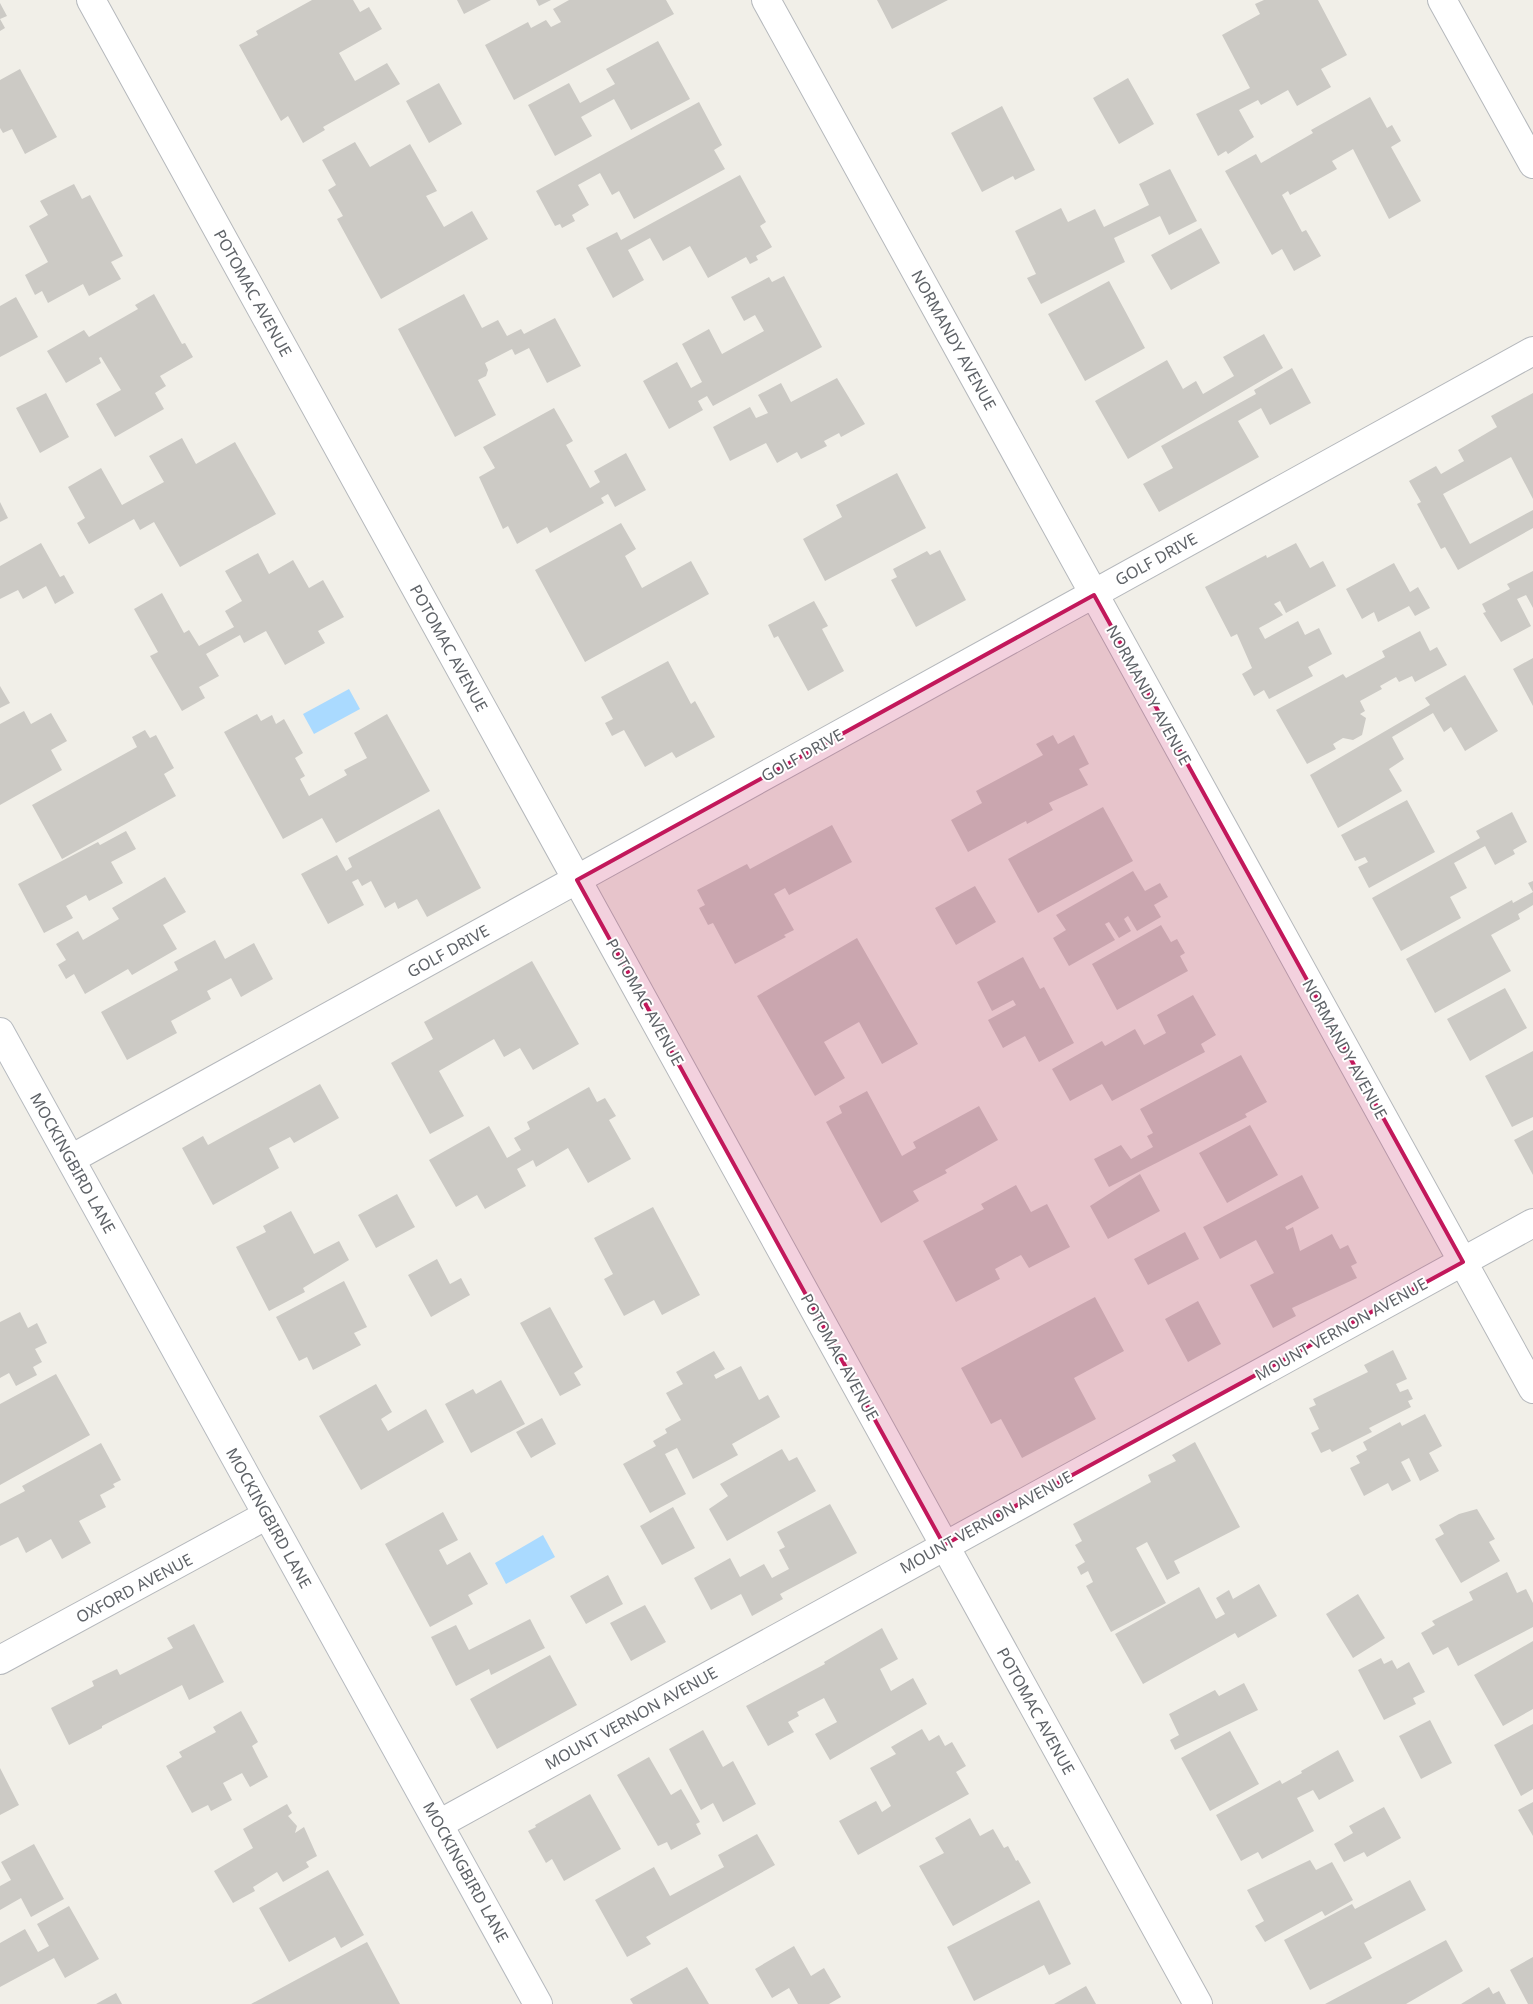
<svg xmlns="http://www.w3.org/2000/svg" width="1533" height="2004" viewBox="0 0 1533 2004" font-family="'Noto Sans',sans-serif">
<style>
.water{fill:#aadaff}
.building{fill:#cccac5}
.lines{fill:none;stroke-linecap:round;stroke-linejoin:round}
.minor-casing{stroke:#b5b8bc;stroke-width:30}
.secondary-casing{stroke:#b6babf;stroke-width:30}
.minor{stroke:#fff;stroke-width:28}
.secondary{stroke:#fff;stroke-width:28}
.marked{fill:#c2185b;fill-opacity:0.2;stroke:#c2185b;stroke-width:4;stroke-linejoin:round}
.labels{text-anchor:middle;stroke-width:4;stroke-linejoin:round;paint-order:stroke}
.street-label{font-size:16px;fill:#5f6368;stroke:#fff}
</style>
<rect width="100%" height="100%" fill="#f1efe8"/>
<!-- water -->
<path class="water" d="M349,689L360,709L314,734L303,714Z
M543,1535L555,1557L506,1584L495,1563Z"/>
<!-- building -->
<path class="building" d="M312,0H353L360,12L369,7L382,29L339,53L355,81L387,63L400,84L323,127L325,130L303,143L288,116L281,121L239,45L258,35L256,31Z
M457,0H491L464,14Z
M536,0H551L539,6Z
M569,0H666L674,14L514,100L485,45L528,22L531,28L546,20L551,27L561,22L553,9Z
M877,0H948L892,29Z
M1264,0H1318L1347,55L1321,69L1331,87L1297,106L1288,90L1261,105L1258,100L1239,110L1254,137L1228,154L1226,151L1218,156L1196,114L1250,88L1222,35L1260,14L1255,4Z
M0,3L7,16L0,19L5,28L0,31Z
M658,41L690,99L631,130L614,99L581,117L592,136L555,156L528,105L569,83L580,103L615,84L606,69Z
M20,69L57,137L25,154L12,129L3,133L0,128V80Z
M1128,78L1154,124L1119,144L1093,98Z
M439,83L462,124L429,143L406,101Z
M1370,97L1387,128L1392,125L1401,141L1391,147L1421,201L1389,219L1353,149L1332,161L1337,169L1290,195L1288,191L1282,195L1302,232L1306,230L1321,256L1294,271L1282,249L1272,255L1225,171L1256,154L1261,163L1313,133L1311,130Z
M699,102L722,145L714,150L725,169L634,219L619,191L612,195L600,173L578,185L589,205L572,215L575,221L562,228L560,224L555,226L536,191Z
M1002,106L1035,170L1015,180L1013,176L982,192L951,133Z
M355,142L370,167L410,144L437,191L426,196L444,227L472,211L488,239L381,299L337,219L343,216L328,190L336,185L322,160Z
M1170,169L1197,221L1169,235L1160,216L1114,238L1125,262L1041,304L1027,278L1036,274L1015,231L1061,208L1068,222L1095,209L1104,227L1149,205L1139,184Z
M740,175L766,222L760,226L772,247L756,256L758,260L750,264L746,257L708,278L690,246L663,261L650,238L628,250L644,280L613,298L586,248L617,232L621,240Z
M74,184L82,199L90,195L123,256L111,262L121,279L89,296L83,284L48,303L42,291L35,295L25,275L48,262L29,226L48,215L40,201Z
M1201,228L1220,263L1171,290L1151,255Z
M784,276L822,347L713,406L707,396L698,401L703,410L669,429L643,381L677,362L691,388L702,382L682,344L709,329L722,354L764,331L755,315L744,321L731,297L769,277L772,282Z
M1109,281L1145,348L1085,381L1048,314Z
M154,294L182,344L185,343L193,357L160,376L166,386L155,393L164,409L115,437L96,404L121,390L101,357L99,358L101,363L66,383L47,351L84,330L89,337L138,309L135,305Z
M464,294L482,328L498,320L507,336L521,329L524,334L555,318L581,366L547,383L529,348L515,355L512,349L485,363L488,370L486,376L478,380L496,415L455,437L398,329Z
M16,297L38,337L0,357V306Z
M1264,334L1283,368L1128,459L1095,401L1167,360L1183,389L1196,381L1203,394L1234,376L1223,357Z
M1292,368L1311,403L1270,425L1261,408L1238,421L1259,457L1159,512L1143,484L1173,468L1161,446L1256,394L1254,390Z
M837,378L865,424L841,437L839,433L824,441L827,446L801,459L797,452L777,463L766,443L730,461L713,427L750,407L756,418L768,413L758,395L781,383L791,402Z
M46,393L69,437L40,453L16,408Z
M1533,393V499L1511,457L1443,494L1470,544L1533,510V528L1458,570L1445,547L1441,549L1417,504L1421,502L1409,481L1436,466L1441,474L1464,461L1458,450L1497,427L1491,416Z
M554,408L573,441L566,445L590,488L600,482L594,471L626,453L646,490L615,507L608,494L601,498L604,503L550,533L547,527L517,544L508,526L503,529L479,477L495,468L483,447Z
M182,438L196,464L235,442L276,514L180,567L154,522L140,530L134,519L89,544L77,523L85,518L68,487L101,468L122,505L164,482L149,456Z
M897,473L926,528L825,581L803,539L842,517L836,505Z
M0,502L8,518L0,522Z
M621,523L636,549L625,556L642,588L691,561L709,594L585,662L535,570Z
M41,543L60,577L64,575L74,593L55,604L46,586L23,599L18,590L0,599V566Z
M1296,543L1310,568L1323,561L1336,586L1286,613L1280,601L1274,604L1283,615L1259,628L1265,639L1298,621L1305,635L1319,628L1332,654L1308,667L1313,676L1269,699L1264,690L1254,696L1242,674L1252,668L1237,634L1231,637L1205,587L1266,555L1267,558Z
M940,550L966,600L916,627L891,580L897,577L893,569L927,551L930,555Z
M258,553L269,574L293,560L309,588L323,580L344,617L318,631L325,643L285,665L266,631L244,643L240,635L206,654L219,676L199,687L205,698L182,711L150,656L158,652L134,609L162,593L184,633L189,630L199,646L234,627L225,611L242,601L225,571Z
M1394,563L1410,592L1418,587L1430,608L1415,616L1409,606L1378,622L1374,612L1362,619L1346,589Z
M1533,571V608L1526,595L1517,599L1531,626L1501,642L1483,613L1486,612L1482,604L1510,589L1507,584Z
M814,601L828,626L822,629L844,671L808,691L778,636L774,638L768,625Z
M1420,631L1430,651L1437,647L1447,665L1415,682L1412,676L1399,682L1396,677L1380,686L1382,689L1360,701L1365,711L1360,714L1366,718L1362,735L1353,740L1343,738L1333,744L1336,749L1307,764L1276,710L1343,674L1346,678L1385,657L1382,651Z
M1533,658V706L1513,669Z
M668,661L691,704L695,701L715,737L676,758L672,752L645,767L624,730L612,736L605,723L613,719L601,697Z
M1465,675L1498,731L1465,751L1451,727L1444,732L1433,713L1392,737L1404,759L1389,769L1402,791L1338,828L1310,775L1430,705L1425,698Z
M0,686L10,703L0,708Z
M24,711L31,724L51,713L67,741L51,750L62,770L0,805V724Z
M257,714L261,721L272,715L276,724L284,719L303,753L295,758L305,776L300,779L309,796L347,775L344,770L367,758L354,733L387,714L430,791L336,843L322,818L283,839L224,732Z
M145,730L150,738L156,735L174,768L164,774L176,796L62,859L32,805L137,747L132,737Z
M1053,735L1058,744L1074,735L1089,764L1079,769L1088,785L1049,803L1053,810L1027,824L1026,821L968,852L951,820L982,803L976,791L1043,755L1036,744Z
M1407,800L1435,852L1369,888L1358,867L1368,862L1365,857L1355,861L1341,835Z
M1103,807L1133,861L1038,913L1008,859Z
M439,809L481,888L427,917L417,899L398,909L395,902L385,908L371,881L362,886L358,879L352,882L364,905L328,924L301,874L337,855L346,871L352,867L348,858Z
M1512,812L1527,842L1513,850L1515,854L1495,865L1485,846L1454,863L1467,888L1450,897L1461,918L1401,951L1372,898L1480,838L1476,831Z
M832,825L852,862L789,895L785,888L774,894L794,930L784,935L786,937L735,964L713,923L708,925L699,908L705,905L697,890L747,864L750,869Z
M126,831L136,849L111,862L123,883L89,901L86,895L66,906L73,918L44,933L18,884L98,842L100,845Z
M1133,871L1145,891L1160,883L1168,897L1154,905L1161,917L1137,931L1128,916L1124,919L1131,931L1119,938L1109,922L1105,924L1115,940L1069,966L1053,938L1066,930L1056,915Z
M165,877L186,912L163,925L177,949L132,975L128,969L85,994L74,974L66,979L58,965L66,960L56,944L78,931L83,940L119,919L112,908Z
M1533,881V905L1518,914L1520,919L1491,935L1511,971L1435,1013L1406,959L1512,900L1513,903L1533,892L1528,883Z
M975,886L996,922L956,945L935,908Z
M1161,925L1171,942L1177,939L1185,953L1180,956L1188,971L1117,1010L1092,964Z
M857,938L918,1044L882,1064L859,1022L824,1042L845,1078L815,1096L757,996Z
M215,940L225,959L254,943L273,979L241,997L231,978L207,991L211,999L171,1021L177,1033L127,1060L101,1012L178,970L174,962Z
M1023,957L1040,989L1044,987L1074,1043L1039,1062L1025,1036L1003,1048L988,1020L1016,1005L1013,1000L992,1011L977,982Z
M532,961L579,1044L533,1070L520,1048L504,1057L494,1039L439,1071L464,1116L430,1134L391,1063L433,1039L424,1022Z
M1505,988L1527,1028L1470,1061L1447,1019Z
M1193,995L1216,1035L1201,1044L1205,1052L1112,1101L1102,1084L1070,1101L1052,1069L1102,1041L1105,1046L1135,1029L1144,1045L1166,1033L1157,1015Z
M1533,1051V1117L1512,1127L1485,1076Z
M1241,1055L1267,1102L1245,1114L1247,1117L1109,1187L1094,1159L1121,1145L1131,1159L1153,1147L1147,1136L1153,1133L1140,1109Z
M320,1084L339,1118L294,1143L290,1137L269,1148L279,1168L213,1205L182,1148L203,1136L208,1145Z
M589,1087L597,1102L605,1098L616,1116L609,1120L631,1159L588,1183L568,1148L536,1167L533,1160L517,1169L526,1186L485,1209L477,1195L456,1207L429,1160L489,1126L507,1158L521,1150L514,1138L530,1129L527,1122Z
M867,1091L902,1156L916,1148L913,1142L979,1106L998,1140L945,1170L947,1173L913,1191L919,1201L881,1223L826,1122L842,1113L839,1106Z
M1250,1125L1278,1175L1227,1203L1199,1153Z
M1533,1130V1175L1514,1140Z
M1140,1174L1160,1211L1108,1239L1090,1206Z
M1302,1175L1319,1208L1285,1227L1287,1230L1293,1227L1300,1251L1332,1234L1340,1249L1348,1245L1357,1263L1351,1266L1357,1278L1292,1308L1296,1316L1273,1328L1250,1285L1274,1273L1256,1240L1220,1259L1203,1227Z
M1016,1185L1031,1212L1047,1204L1070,1247L1029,1268L1021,1255L995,1269L1000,1279L956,1302L923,1241L984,1209L981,1204Z
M397,1194L415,1227L376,1248L358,1215Z
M653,1207L700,1295L662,1315L654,1300L624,1316L604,1279L613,1274L594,1238Z
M291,1211L314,1254L339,1241L349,1260L303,1288L305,1292L269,1311L236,1247L266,1232L263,1226Z
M1185,1232L1199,1259L1148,1285L1134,1259Z
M437,1259L450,1284L461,1278L470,1295L431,1317L408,1275Z
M344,1281L367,1327L354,1333L361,1345L313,1370L307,1357L299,1361L276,1317Z
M1095,1297L1124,1351L1074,1378L1096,1419L1022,1458L1001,1419L991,1424L961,1368Z
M1198,1301L1221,1344L1188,1362L1165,1319Z
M550,1307L583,1367L574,1373L581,1385L560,1396L520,1323Z
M20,1312L28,1328L37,1323L47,1343L35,1349L42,1362L33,1367L37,1375L16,1386L9,1373L0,1378V1322Z
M1393,1350L1407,1379L1396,1384L1400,1392L1408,1389L1413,1399L1408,1401L1411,1407L1369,1428L1372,1432L1332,1452L1330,1449L1321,1453L1311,1433L1319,1429L1309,1408L1316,1405L1313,1399L1368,1372L1364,1365Z
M714,1351L725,1369L714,1375L716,1379L741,1366L759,1400L768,1395L780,1417L732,1444L738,1455L693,1479L677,1448L665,1454L686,1494L650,1513L623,1464L656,1446L653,1441L667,1433L665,1429L681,1420L666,1393L683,1384L676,1372Z
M56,1374L90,1435L0,1485V1404Z
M501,1380L525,1424L471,1453L445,1404L473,1389L476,1394Z
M376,1384L392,1412L381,1419L388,1431L426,1409L444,1442L361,1490L319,1416Z
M1425,1414L1442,1446L1429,1453L1439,1471L1420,1481L1409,1458L1401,1462L1411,1481L1392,1491L1388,1483L1364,1496L1350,1468L1360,1463L1356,1456L1367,1450L1363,1442L1400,1422L1402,1426Z
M542,1418L556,1444L531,1458L516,1432Z
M1195,1442L1240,1527L1174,1561L1180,1573L1167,1580L1147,1542L1136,1548L1166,1603L1111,1632L1086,1586L1093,1582L1088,1571L1081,1575L1077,1567L1085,1562L1075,1545L1082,1541L1073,1524L1151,1482L1148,1475L1176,1461L1172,1455Z
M101,1443L121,1480L113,1484L115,1487L100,1495L106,1507L79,1521L91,1543L62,1559L51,1539L26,1553L18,1537L0,1546V1504L25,1491L22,1486Z
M782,1449L789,1461L797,1457L816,1491L727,1541L709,1509L728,1496L720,1484Z
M830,1504L857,1553L780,1594L783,1599L752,1616L741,1594L711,1610L694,1578L730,1558L740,1577L764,1564L772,1578L789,1569L779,1550L785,1547L777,1532Z
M673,1507L695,1548L662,1565L640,1526Z
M1477,1509L1495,1539L1489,1542L1500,1561L1461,1583L1435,1539L1444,1534L1439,1525L1459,1514Z
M443,1512L458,1540L439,1550L447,1565L470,1552L488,1584L468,1595L473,1604L430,1627L385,1544Z
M1507,1572L1517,1593L1526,1589L1533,1603V1627L1458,1666L1448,1647L1433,1655L1421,1633L1435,1625L1432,1621L1473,1600L1469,1592Z
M608,1575L623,1604L586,1624L570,1596Z
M1259,1584L1277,1616L1238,1638L1235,1633L1143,1684L1115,1634L1199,1587L1216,1619L1225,1614L1216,1598L1229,1590L1233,1599Z
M1358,1594L1385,1638L1353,1658L1326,1614Z
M645,1605L666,1642L631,1661L610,1623Z
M530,1619L545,1648L491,1675L489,1669L456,1686L431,1637L456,1625L469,1650Z
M194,1624L224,1682L189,1700L182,1685L102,1726V1728L69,1745L51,1708L94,1686L92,1681L117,1669L120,1675L173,1648L167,1638Z
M882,1628L898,1659L880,1669L891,1691L913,1678L927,1704L830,1760L815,1734L837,1722L824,1698L797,1712L799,1716L788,1722L794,1732L768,1746L746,1706L825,1664L824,1662Z
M1533,1641V1709L1503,1726L1474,1675Z
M550,1655L577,1705L497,1749L470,1699Z
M1381,1658L1384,1664L1392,1660L1397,1669L1409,1662L1425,1692L1413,1698L1416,1704L1384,1720L1358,1670Z
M1244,1683L1258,1710L1175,1750L1170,1740L1179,1735L1169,1714L1215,1690L1219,1696Z
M241,1711L258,1742L252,1746L268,1777L250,1787L242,1773L223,1783L232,1800L211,1811L208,1805L192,1813L166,1766L182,1757L179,1752L216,1732L213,1727Z
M1430,1720L1452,1763L1421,1779L1399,1736Z
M1533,1724V1789L1521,1796L1494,1745Z
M922,1729L929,1741L939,1735L945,1746L952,1742L966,1766L956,1772L969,1794L858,1855L839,1821L876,1801L882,1812L891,1806L870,1768L896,1754L891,1747Z
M703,1730L723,1767L733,1761L756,1804L723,1822L713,1803L701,1810L669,1749Z
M1230,1731L1259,1784L1210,1811L1181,1758Z
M1338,1750L1354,1781L1319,1800L1313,1790L1297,1798L1314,1831L1262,1859L1258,1852L1241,1861L1216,1815L1280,1780L1282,1784L1302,1773L1301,1771Z
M649,1757L671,1795L681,1789L700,1822L696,1824L701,1834L671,1850L667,1842L658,1846L617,1775Z
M0,1768L19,1805L0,1815Z
M590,1794L621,1849L564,1881L552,1859L546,1863L528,1831L536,1827L535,1825Z
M1533,1802V1836L1518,1810Z
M287,1804L292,1813L288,1816L297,1826L295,1833L304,1827L317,1856L306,1862L309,1867L283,1882L277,1872L253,1887L255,1891L233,1903L214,1871L253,1848L243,1829Z
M1384,1807L1401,1838L1367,1857L1364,1852L1344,1862L1334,1844L1353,1833L1349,1826Z
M970,1818L980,1836L993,1829L1004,1848L1008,1846L1016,1861L1018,1860L1031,1883L953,1926L919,1866L944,1853L935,1838Z
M757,1834L775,1865L646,1937L651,1944L627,1957L595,1900L654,1867L670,1896L724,1867L718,1855Z
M34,1844L64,1899L31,1917L21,1898L0,1910V1886L11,1880L1,1862Z
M1310,1860L1316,1870L1332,1862L1353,1900L1325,1916L1322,1911L1265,1942L1255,1926L1264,1921L1247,1890Z
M328,1870L364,1935L341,1948L335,1937L289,1962L259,1908Z
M1410,1880L1426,1910L1364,1943L1372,1958L1310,1990L1284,1940L1352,1904L1355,1909Z
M1039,1900L1071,1964L1049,1975L1044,1965L974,2001L947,1947Z
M69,1906L99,1959L65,1978L54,1958L0,1987V1943L25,1929L38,1952L49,1946L37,1924Z
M1446,1940L1463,1971L1406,2004H1325Z
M367,1942L400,2004H251Z
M794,1946L811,1976L824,1968L841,1997L829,2004H798L789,1988L772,1998L755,1969Z
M1533,1957V2004H1528L1510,1970Z
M687,1967L709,2004H633L630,1999Z
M1086,1986L1096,2004H1054Z
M1489,1987L1493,1994L1499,1991L1506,2004H1461Z
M116,1993L122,2004H96Z"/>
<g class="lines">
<!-- minor casing -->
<g class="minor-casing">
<path id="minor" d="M91,0L1198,2004
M766,0L1533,1389
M1442,0L1533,164
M71,1159L1533,351
M0,1660L267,1515
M439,1824L1533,1223"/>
</g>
<!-- secondary casing -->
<g class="secondary-casing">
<path id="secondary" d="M0,1032L538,2004"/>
</g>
<!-- minor -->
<use href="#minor" class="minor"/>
<!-- secondary -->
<use href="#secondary" class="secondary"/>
</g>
<!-- marked area -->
<path class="marked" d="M1094,595L1463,1262L944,1545L577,880Z"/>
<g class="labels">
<!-- street labels -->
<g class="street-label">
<text transform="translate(253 293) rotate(61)" y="6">POTOMAC AVENUE</text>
<text transform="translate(954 340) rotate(61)" y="6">NORMANDY AVENUE</text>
<text transform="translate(1156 559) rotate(-29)" y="6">GOLF DRIVE</text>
<text transform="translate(449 648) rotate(61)" y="6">POTOMAC AVENUE</text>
<text transform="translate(1149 695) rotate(61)" y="6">NORMANDY AVENUE</text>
<text transform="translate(802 755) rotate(-29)" y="6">GOLF DRIVE</text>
<text transform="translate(448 951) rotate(-29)" y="6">GOLF DRIVE</text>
<text transform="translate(645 1002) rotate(61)" y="6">POTOMAC AVENUE</text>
<text transform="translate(1345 1049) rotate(61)" y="6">NORMANDY AVENUE</text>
<text transform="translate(73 1163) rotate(61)" y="6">MOCKINGBIRD LANE</text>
<text transform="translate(1341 1329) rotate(-29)" y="6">MOUNT VERNON AVENUE</text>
<text transform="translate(840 1357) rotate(61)" y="6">POTOMAC AVENUE</text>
<text transform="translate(269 1518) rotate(61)" y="6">MOCKINGBIRD LANE</text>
<text transform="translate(986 1522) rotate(-29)" y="6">MOUNT VERNON AVENUE</text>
<text transform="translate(134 1588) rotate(-28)" y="6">OXFORD AVENUE</text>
<text transform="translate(1036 1711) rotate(61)" y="6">POTOMAC AVENUE</text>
<text transform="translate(631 1718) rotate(-29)" y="6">MOUNT VERNON AVENUE</text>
<text transform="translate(466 1872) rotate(61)" y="6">MOCKINGBIRD LANE</text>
</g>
</g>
</svg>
